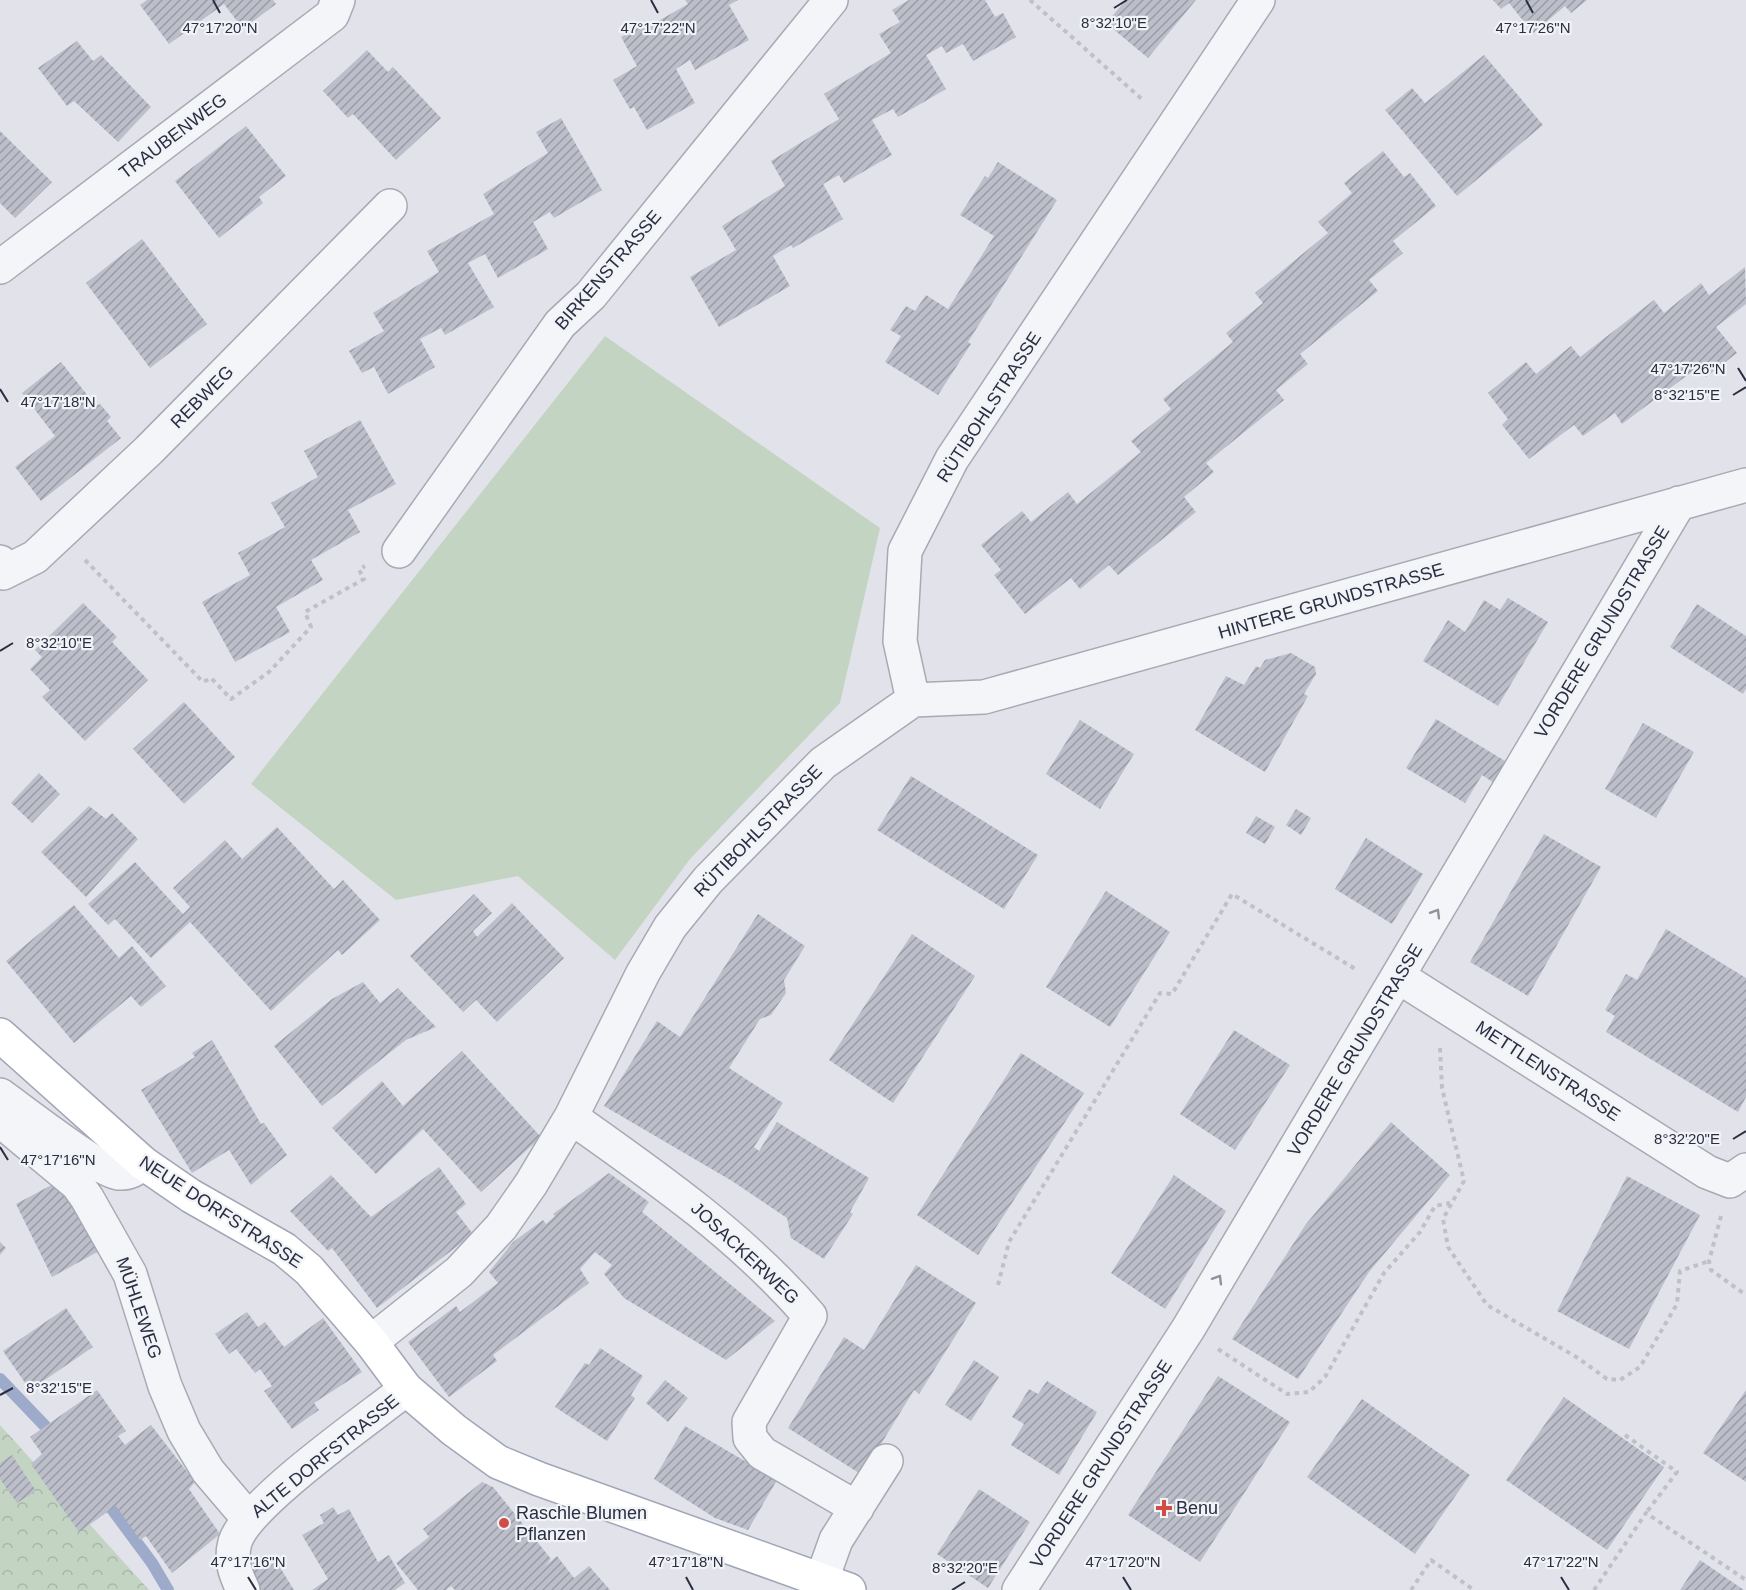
<svg xmlns="http://www.w3.org/2000/svg" width="1746" height="1590" viewBox="0 0 1746 1590" font-family="Arial,sans-serif">
<style>
.green{fill:#c4d4c3}
.forest{fill:url(#forest-crowns)}
.lines{fill:none;stroke-linecap:round;stroke-linejoin:round}
.stream{stroke:#9daaca;stroke-width:12}
.building{fill:url(#building-hatch)}
.minor-casing{stroke:#a7a9b4;stroke-width:36}
.major-casing{stroke:#a1a5b6;stroke-width:36}
.path{stroke:#bfc1c9;stroke-width:4;stroke-dasharray:4.5 4.5;stroke-linecap:butt}
.minor{stroke:#f4f5f8;stroke-width:33}
.major{stroke:#fff;stroke-width:33}
.oneway{stroke:#8f929d}
.ticks{fill:none;stroke:#2a2e42;stroke-width:2}
.poi-dot{fill:#ce4e47;stroke:#f1f3f7;stroke-width:2}
.labels{text-anchor:middle;stroke-width:4.5;stroke-linejoin:round;paint-order:stroke}
.street-label{font-size:18px;fill:#2a2e42;stroke:#f1f3f7}
.poi-label{font-size:18px;fill:#2a2e42;stroke:#f1f3f7;text-anchor:start}
.ticks-label{font-size:15px;text-anchor:middle;fill:#2a2e42;stroke:#f1f3f7;stroke-width:4.5;stroke-linejoin:round;paint-order:stroke}
</style>
<defs>
<pattern id="forest-crowns" width="20" height="18" patternUnits="userSpaceOnUse" patternTransform="scale(1.5)"><rect width="20" height="18" fill="#c4d4c3"/><path d="M2 6a3 3 0 1 1 6 0M12 15a3 3 0 1 1 6 0" fill="none" stroke="#a9b6a9"/></pattern>
<pattern id="building-hatch" width="6" height="6" patternUnits="userSpaceOnUse" patternTransform="scale(1.5)"><rect width="6" height="6" fill="#bcbeca"/><path d="M-1 1l2-2M0 6l6-6M5 7l2-2" fill="none" stroke="#999ba6"/></pattern>
</defs>
<rect width="100%" height="100%" fill="#e2e3ea"/>
<!-- green -->
<path class="green" d="M605,336L880,528L840,703L690,859L615,960L518,876L396,900L251,784Z"/>
<!-- forest -->
<path class="forest" d="M0,1425L149,1590H0Z"/>
<g class="lines">
<!-- stream -->
<path class="stream" d="M0,1379L45,1426
M112,1509L152,1563L168,1590"/>
</g>
<!-- building -->
<path class="building" d="M147,0H273L276,4L243,29L224,4L169,44L140,5Z
M685,0H738L729,5L749,40L695,70L690,60L676,69L695,103L647,130L634,107L630,109L613,80L637,66L621,37L644,24L646,28L688,4Z
M909,0H985L995,17L1003,13L1016,37L973,61L963,44L946,53L942,46L926,55L946,89L898,117L893,109L872,120L892,155L844,183L839,175L823,184L843,219L793,248L791,245L773,256L790,286L719,327L690,277L736,250L722,226L785,186L771,161L839,119L824,94L891,53L879,34L900,22L892,10Z
M1126,0H1196L1148,58L1106,23Z
M1493,0H1587L1571,13L1565,6L1533,33L1509,3L1501,9Z
M77,41L93,61L101,55L151,107L118,142L74,101L67,106L38,68Z
M367,50L388,72L393,67L441,118L396,160L353,114L348,118L323,91Z
M1484,55L1543,125L1457,196L1385,110L1412,88L1425,103Z
M561,118L602,190L554,218L550,212L533,222L548,249L498,278L485,254L468,263L494,307L445,335L441,328L420,339L435,367L388,394L374,367L362,373L349,351L384,331L373,313L439,272L427,251L494,214L483,194L548,153L536,132Z
M246,126L286,176L259,197L263,203L219,238L175,181Z
M0,131L52,182L15,218L0,203Z
M1383,151L1404,177L1410,173L1436,206L1393,241L1403,253L1369,280L1378,291L1300,354L1308,364L1276,390L1284,400L1206,463L1214,472L1184,497L1196,512L1118,575L1109,565L1080,589L1071,578L1025,614L994,575L1001,570L981,545L1022,511L1031,522L1068,492L1077,504L1141,452L1131,441L1171,409L1163,399L1233,342L1226,333L1263,303L1255,293L1328,233L1318,222L1352,193L1344,183Z
M998,162L1057,200L968,342L971,344L938,395L885,362L901,336L890,330L906,306L915,311L926,295L948,309L994,236L960,215L985,176L988,178Z
M142,239L207,324L150,368L86,283Z
M1745,267L1746,304L1716,327L1737,353L1706,377L1697,368L1622,424L1615,413L1583,436L1574,425L1529,459L1502,425L1508,419L1488,393L1526,362L1536,374L1571,346L1580,357L1654,300L1664,313L1701,283L1709,295Z
M61,362L96,406L100,404L111,417L107,421L121,438L41,501L15,467L55,436L22,393Z
M360,420L396,484L348,510L360,532L311,560L323,580L276,607L290,632L235,662L202,602L250,575L238,553L285,527L271,503L318,477L304,451Z
M1508,598L1548,622L1498,706L1423,661L1448,620L1465,632L1484,600L1500,610Z
M83,603L117,637L112,642L148,680L85,741L42,697L50,690L30,669L42,657L35,650Z
M1697,604L1746,636V689L1743,694L1670,647Z
M1291,653L1315,667L1316,674L1304,694L1308,696L1265,772L1195,730L1226,676L1244,685L1256,666L1260,668L1265,660Z
M184,702L235,757L184,804L133,749Z
M1436,719L1510,764L1497,785L1482,775L1465,803L1406,768Z
M1080,720L1134,754L1100,809L1046,774Z
M1643,723L1694,752L1656,818L1605,789Z
M39,773L60,794L32,823L11,803Z
M911,776L1038,855L1004,909L877,830Z
M89,806L106,819L112,813L138,839L86,897L41,852Z
M1296,809L1311,818L1301,835L1286,825Z
M1256,816L1275,827L1265,844L1246,833Z
M277,827L334,889L343,880L380,920L342,955L338,950L271,1011L190,922L151,958L115,919L108,925L88,904L135,862L183,914L190,907L173,888L225,840L242,859Z
M1544,834L1601,867L1528,996L1470,962Z
M1366,838L1423,874L1392,924L1335,889Z
M1106,891L1170,932L1110,1027L1046,987Z
M474,894L492,913L473,931L477,937L512,903L564,958L497,1022L476,1000L463,1012L410,956Z
M74,905L119,958L132,946L166,986L141,1007L131,996L74,1043L6,961Z
M758,914L805,946L784,980L786,993L771,1015L760,1019L729,1068L783,1103L754,1147L759,1151L777,1122L869,1178L850,1212L853,1214L824,1259L791,1238L787,1218L732,1181L604,1106L657,1021L680,1037Z
M1666,929L1746,978V1097L1738,1112L1606,1032L1615,1016L1605,1010L1626,974L1637,980Z
M912,934L975,976L893,1103L829,1060Z
M363,982L380,1003L398,988L436,1027L406,1040L322,1106L274,1046L332,999Z
M1234,1030L1290,1065L1235,1150L1180,1114Z
M212,1040L261,1124L264,1123L287,1155L251,1185L229,1150L192,1173L141,1090L195,1057L192,1053Z
M462,1051L541,1137L481,1192L423,1129L376,1174L332,1128L382,1081L403,1106Z
M1021,1053L1084,1093L978,1255L917,1215Z
M1391,1122L1450,1175L1369,1272L1298,1379L1232,1339L1306,1224Z
M439,1167L466,1204L456,1212L473,1234L377,1308L332,1248L328,1251L290,1211L331,1175L371,1217Z
M609,1173L649,1202L642,1212L775,1321L726,1360L624,1298L604,1274L612,1265L595,1252L580,1269L589,1283L493,1355L497,1361L449,1397L408,1342L456,1306L460,1312L498,1283L489,1272L513,1242L543,1220L546,1224L555,1216L553,1214Z
M1174,1175L1226,1211L1165,1309L1111,1273Z
M1627,1176L1700,1215L1629,1349L1557,1311Z
M59,1181L101,1250L52,1277L16,1204Z
M0,1242L6,1248L0,1255Z
M916,1265L976,1303L919,1394L914,1390L862,1475L788,1428L844,1337L864,1350Z
M66,1308L93,1347L30,1390L3,1351Z
M247,1312L258,1327L265,1322L284,1347L323,1318L362,1372L314,1403L319,1410L292,1429L264,1391L272,1386L260,1369L255,1373L236,1349L229,1354L215,1334Z
M600,1348L643,1376L631,1395L635,1398L607,1441L555,1407L585,1363L589,1365Z
M974,1360L999,1377L971,1421L945,1405Z
M1218,1376L1290,1422L1200,1562L1128,1515Z
M665,1380L688,1398L668,1422L646,1403Z
M1047,1381L1097,1412L1059,1475L1011,1445L1024,1424L1012,1417L1029,1389L1038,1394Z
M97,1390L126,1431L118,1436L125,1445L151,1425L195,1482L189,1489L220,1534L172,1573L146,1536L140,1540L116,1506L79,1532L31,1464L42,1454L30,1437Z
M1746,1390V1482L1703,1453Z
M1564,1397L1664,1467L1607,1550L1506,1480Z
M1362,1399L1470,1475L1415,1554L1307,1477Z
M685,1426L777,1480L748,1530L715,1518L654,1479Z
M12,1455L36,1491L17,1503L0,1479V1463Z
M482,1482L493,1487L551,1559L545,1566L557,1556L574,1578L589,1566L610,1590H455L451,1586L446,1590H418L396,1563L429,1537L423,1529Z
M979,1489L1030,1522L988,1588L937,1554Z
M333,1507L338,1515L349,1509L378,1562L389,1555L405,1583L395,1590H312L328,1579L302,1535L324,1523L320,1515Z
M265,1555L271,1565L276,1561L294,1590H246L248,1566Z
M1700,1560L1744,1590H1680Z"/>
<g class="lines">
<!-- minor casing -->
<g class="minor-casing">
<path id="minor" d="M0,267L332,15L338,0
M399,551L560,324L591,295L831,0
M0,562L3,573L35,557L149,450L390,206
M913,700L984,697L1746,485
M1399,977L1707,1172L1730,1181L1746,1170
M0,1095C21,1110 99,1171 118,1173C129,1174 136,1169 143,1163
M571,1117C656,1177 742,1237 810,1316L749,1422L750,1438L762,1453L857,1508
M0,1120L77,1184L87,1198L130,1274L165,1386L184,1431L208,1471L248,1518
M371,1342L459,1272L501,1227L531,1184L571,1117L643,973L670,927L708,880L823,763L913,700L900,641L905,551L952,459L1258,0
M822,1579L836,1540L886,1461
M243,1590C235,1573 230,1560 235,1542C247,1503 370,1418 406,1389
M1019,1590L1188,1329L1679,503"/>
</g>
<!-- major casing -->
<g class="major-casing">
<path id="major" d="M0,1035L143,1163L191,1196L284,1249L309,1270L371,1342L406,1389L454,1430L498,1462L539,1479L849,1590"/>
</g>
<!-- path -->
<path class="path" d="M1030,0L1144,101
M85,560L203,682L211,678L231,699L269,672L311,627L305,612L364,579L359,570L365,566
M1440,1048L1442,1088L1464,1181L1443,1219L1448,1247L1487,1305L1578,1358L1607,1379L1620,1380L1640,1367L1677,1304L1680,1271L1709,1261
M1721,1216L1709,1261L1711,1270L1746,1295
M998,1285L1009,1242L1160,993L1172,994L1232,894L1357,970
M1218,1349L1287,1394L1309,1392L1325,1377L1384,1273L1420,1232L1435,1206L1450,1203
M1625,1435L1677,1472L1646,1513
M1411,1590L1431,1560L1474,1590
M1594,1590L1646,1513L1746,1580"/>
<!-- minor -->
<use href="#minor" class="minor"/>
<!-- major -->
<use href="#major" class="major"/>
</g>
<!-- one-way arrows -->
<defs><path id="oneway-chevron" d="M-2-3.5L2.5 0L-2 3.5" fill="none" stroke-width="1.6" stroke-linecap="round" stroke-linejoin="round" transform="scale(1.5)"/></defs>
<g class="oneway">
<use href="#oneway-chevron" transform="translate(1436 913) rotate(-59)"/>
<use href="#oneway-chevron" transform="translate(1218 1279) rotate(-59)"/>
</g>
<!-- ticks -->
<path class="ticks" d="M213,0L220,13M651,0L658,13M1526,0L1533,13M1114,8L1127,0M1738,368L1746,381M0,389L8,402M1733,395L1746,387M0,651L13,643M1733,1139L1746,1131M0,1147L8,1160M0,1395L13,1388M248,1577L256,1590M686,1577L693,1590M1123,1577L1131,1590M1561,1577L1569,1590M952,1590L965,1582"/>
<!-- markers -->
<g class="poi-dot">
<path d="M1161 1499h6v6h6v6h-6v6h-6v-6h-6v-6h6z"/>
<circle cx="504" cy="1523" r="6"/>
</g>
<g class="labels">
<!-- street labels -->
<g class="street-label">
<text transform="translate(173 136) rotate(-37)" y="6">TRAUBENWEG</text>
<text transform="translate(608 270) rotate(-49)" y="6">BIRKENSTRASSE</text>
<text transform="translate(202 397) rotate(-45)" y="6">REBWEG</text>
<text transform="translate(989 407) rotate(-57)" y="6">RÜTIBOHLSTRASSE</text>
<text transform="translate(1331 601) rotate(-16)" y="6">HINTERE GRUNDSTRASSE</text>
<text transform="translate(1602 632) rotate(-59)" y="6">VORDERE GRUNDSTRASSE</text>
<text transform="translate(758 831) rotate(-46)" y="6">RÜTIBOHLSTRASSE</text>
<text transform="translate(1355 1050) rotate(-59)" y="6">VORDERE GRUNDSTRASSE</text>
<text transform="translate(1548 1071) rotate(33)" y="6">METTLENSTRASSE</text>
<text transform="translate(221 1212) rotate(33)" y="6">NEUE DORFSTRASSE</text>
<text transform="translate(745 1253) rotate(43)" y="6">JOSACKERWEG</text>
<text transform="translate(139 1308) rotate(71)" y="6">MÜHLEWEG</text>
<text transform="translate(325 1456) rotate(-39)" y="6">ALTE DORFSTRASSE</text>
<text transform="translate(1101 1464) rotate(-57)" y="6">VORDERE GRUNDSTRASSE</text>
</g>
<!-- poi labels -->
<g class="poi-label">
<text x="1176" y="1514">Benu</text>
<text x="516" y="1519">Raschle Blumen<tspan x="516" dy="21">Pflanzen</tspan></text>
</g>
</g>
<g class="ticks-label">
<text x="1114" y="28">8°32'10"E</text>
<text x="220" y="33">47°17'20"N</text>
<text x="658" y="33">47°17'22"N</text>
<text x="1533" y="33">47°17'26"N</text>
<text x="1688" y="374">47°17'26"N</text>
<text x="1687" y="400">8°32'15"E</text>
<text x="58" y="407">47°17'18"N</text>
<text x="59" y="648">8°32'10"E</text>
<text x="1687" y="1144">8°32'20"E</text>
<text x="58" y="1165">47°17'16"N</text>
<text x="59" y="1393">8°32'15"E</text>
<text x="248" y="1567">47°17'16"N</text>
<text x="686" y="1567">47°17'18"N</text>
<text x="1123" y="1567">47°17'20"N</text>
<text x="1561" y="1567">47°17'22"N</text>
<text x="965" y="1573">8°32'20"E</text>
</g>
</svg>
